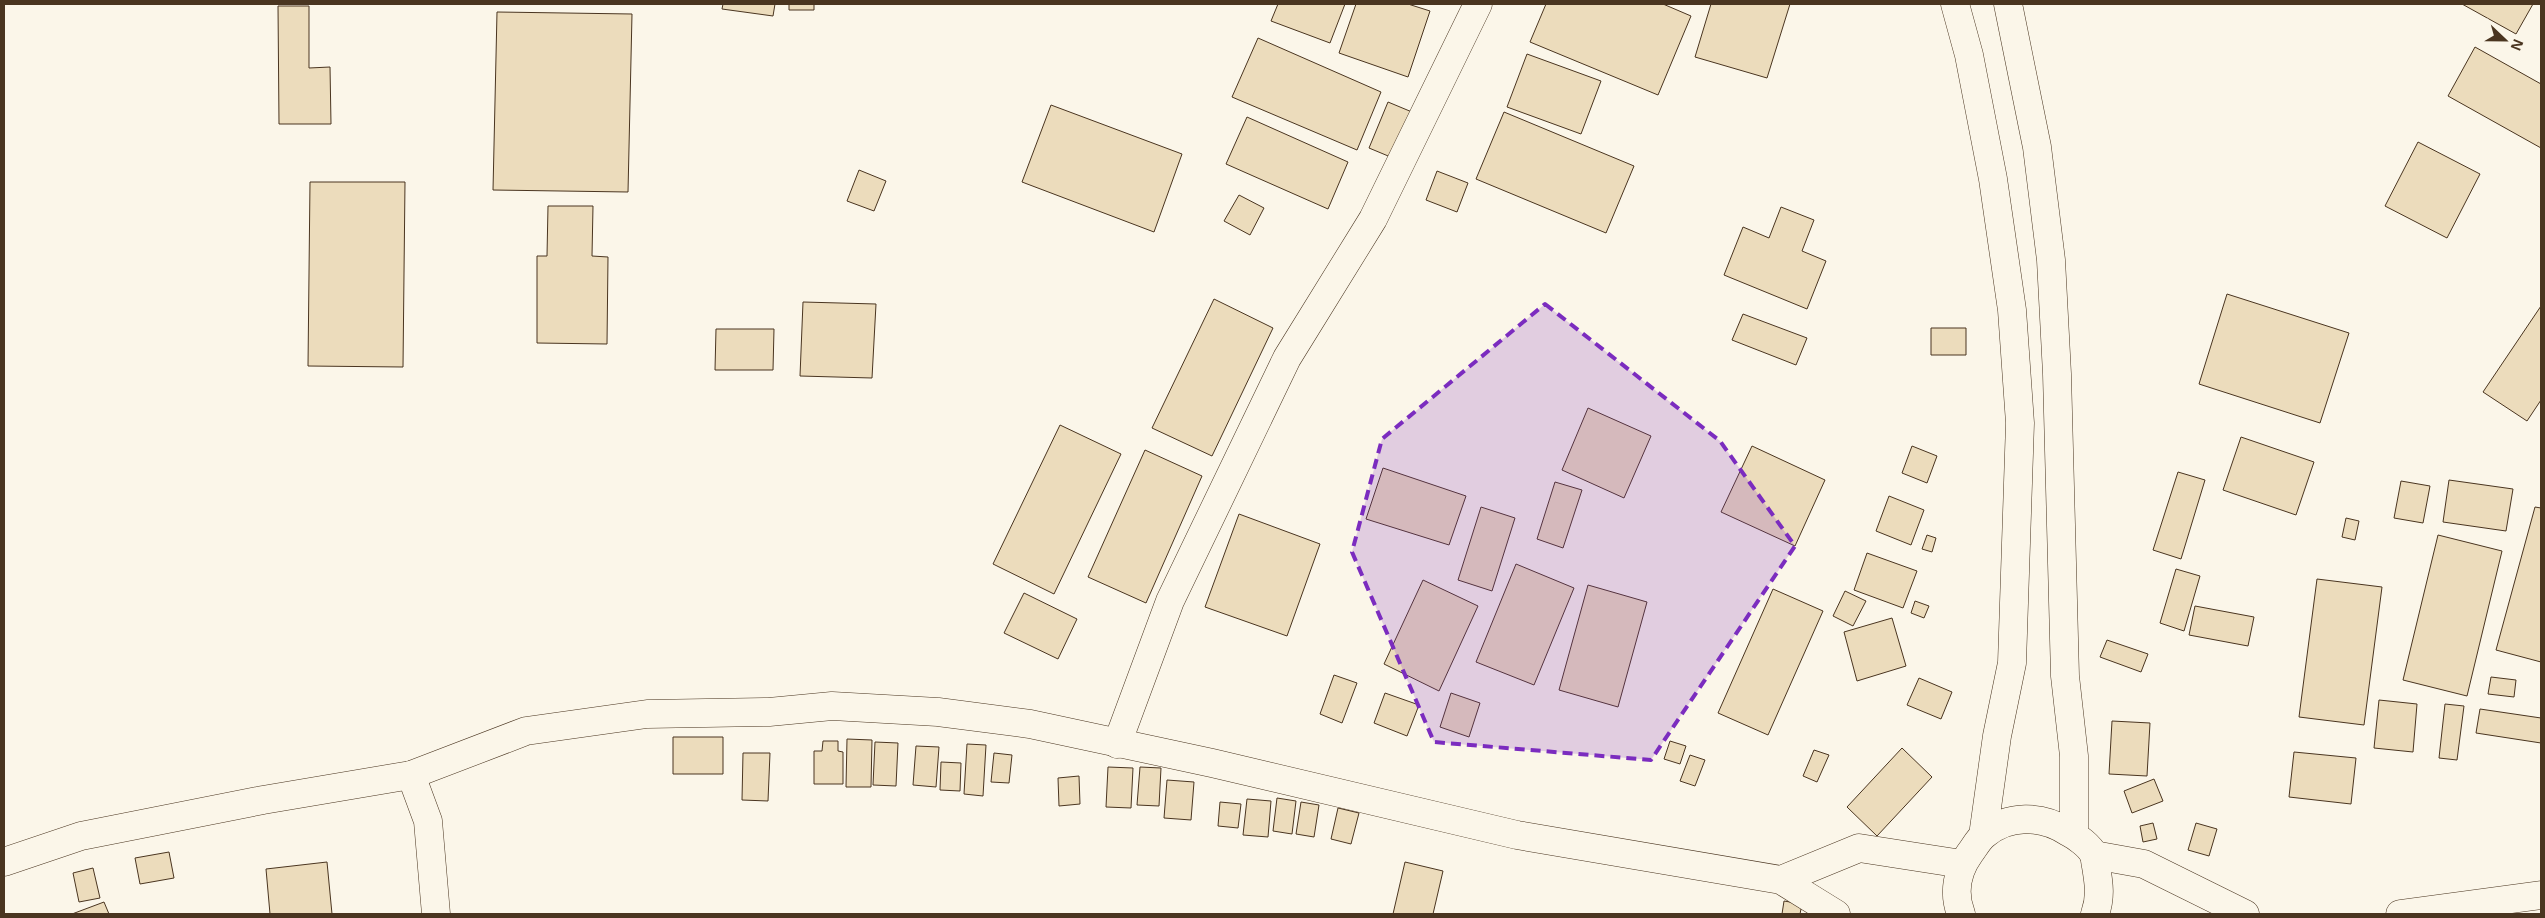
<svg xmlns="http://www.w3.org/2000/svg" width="2545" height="918" viewBox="0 0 2545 918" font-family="'Open Sans',sans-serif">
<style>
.building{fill:#ecdcbc;stroke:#4a3520}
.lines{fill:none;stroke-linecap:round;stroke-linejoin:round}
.minor-casing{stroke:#4a3520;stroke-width:29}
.tertiary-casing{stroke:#4a3520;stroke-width:29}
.secondary-casing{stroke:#4a3520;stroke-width:29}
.minor{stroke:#fbf6e9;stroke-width:28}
.tertiary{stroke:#fbf6e9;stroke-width:28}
.secondary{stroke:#fbf6e9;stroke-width:28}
.marked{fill:#7b2cbf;fill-opacity:0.2;stroke:#7b2cbf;stroke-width:4;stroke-dasharray:10 6;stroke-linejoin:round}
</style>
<rect width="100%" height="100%" fill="#fbf6e9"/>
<!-- building -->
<path class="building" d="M723,4H775L773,16L722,9Z
M789,4H814V10H789Z
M1278,4H1345L1330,43L1271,21Z
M1356,4H1408L1430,11L1408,77L1339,53Z
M1546,4H1663L1691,16L1658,95L1530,42Z
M1711,4H1790L1767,78L1695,57Z
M2462,4H2533L2516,34Z
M278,6H309V68L330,67L331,124H279Z
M497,12L632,14L628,192L493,190Z
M1258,38L1381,92L1357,150L1232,97Z
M2475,47L2541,84V148L2448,96Z
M1527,54L1601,81L1581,134L1507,107Z
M1388,102L1412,112L1393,158L1369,148Z
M1051,105L1182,154L1154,232L1022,182Z
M1504,112L1634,166L1606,233L1476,179Z
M1247,117L1348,162L1328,209L1226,164Z
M2418,142L2480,174L2447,238L2385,206Z
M859,170L886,181L874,211L847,201Z
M1437,171L1468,183L1457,212L1426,200Z
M310,182H405L403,367L308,366Z
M1239,195L1264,208L1250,235L1224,221Z
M548,206H593L592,256L608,257L607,344L537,343V256H547Z
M1781,207L1814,220L1802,251L1826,261L1807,309L1724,275L1743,227L1769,238Z
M2227,294L2349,333L2320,423L2199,384Z
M1214,299L1273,328L1212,456L1152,428Z
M803,302L876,304L872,378L800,376Z
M2541,306V400L2527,421L2483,392Z
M1743,314L1807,338L1796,365L1732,340Z
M1931,328H1966V355H1931Z
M716,329H774L773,370H715Z
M1588,408L1651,436L1624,498L1562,470Z
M1060,425L1121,454L1054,594L993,564Z
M2241,437L2314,462L2296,515L2223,490Z
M1752,446L1825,480L1795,546L1721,512Z
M1912,446L1937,456L1927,483L1902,473Z
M1145,450L1202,476L1146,603L1088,577Z
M1383,468L1466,496L1449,545L1366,519Z
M2178,472L2205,480L2181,559L2153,550Z
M2449,480L2513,489L2506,531L2443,522Z
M2401,481L2430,486L2423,523L2394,518Z
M1555,482L1582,490L1563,548L1537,539Z
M1889,496L1924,510L1911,545L1876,531Z
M1481,507L1515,518L1492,591L1458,580Z
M2535,507L2541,508V662L2496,650Z
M1239,514L1320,544L1287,636L1205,607Z
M2346,518L2359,521L2355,540L2342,537Z
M1927,535L1936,538L1932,552L1922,549Z
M2438,535L2502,551L2467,696L2403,680Z
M1867,553L1917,571L1903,608L1854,590Z
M1516,564L1574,588L1534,685L1476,662Z
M2176,569L2200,576L2184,631L2160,623Z
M2317,579L2382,587L2364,725L2299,717Z
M1423,580L1478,606L1439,691L1384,664Z
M1588,585L1647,602L1618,707L1559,690Z
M1773,589L1823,611L1768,735L1718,713Z
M1845,591L1866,601L1853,626L1833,616Z
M1024,593L1077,619L1058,659L1004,633Z
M1915,601L1929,606L1924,618L1911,613Z
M2195,606L2254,617L2248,646L2189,635Z
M1892,618L1906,666L1857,681L1844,632Z
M2107,640L2148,654L2141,672L2100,657Z
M1334,675L1357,683L1342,723L1320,714Z
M2491,677L2516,680L2514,697L2488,694Z
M1919,678L1952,692L1941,719L1907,705Z
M1385,693L1419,705L1407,736L1374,723Z
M1451,693L1480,703L1469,737L1440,727Z
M2379,700L2417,704L2413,752L2374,748Z
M2445,704L2464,706L2457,760L2439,758Z
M2480,709L2541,718V743L2476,733Z
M2112,721L2150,723L2147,776L2109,774Z
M673,737H723V774H673Z
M847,739L872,740L871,787H846Z
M823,741H838V751L843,752V784H814V751H822Z
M1670,741L1686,746L1680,764L1664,759Z
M875,742L898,743L896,786L873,785Z
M967,744L986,745L983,796L964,794Z
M916,746L939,747L936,787L913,785Z
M1902,748L1932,777L1877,836L1847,807Z
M1814,750L1829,755L1817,782L1803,776Z
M2294,752L2356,758L2351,804L2289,797Z
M743,753H770L768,801L742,800Z
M994,753L1012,755L1009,783L991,782Z
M1690,755L1705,760L1695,786L1680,781Z
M941,762L961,763L960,791L940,790Z
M1108,767L1133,768L1131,808L1106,807Z
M1140,767L1161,768L1159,806L1137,805Z
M1079,776L1080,804L1059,806L1058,778Z
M2154,779L2163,801L2132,813L2124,791Z
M1167,780L1194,782L1191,820L1164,818Z
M1277,798L1296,801L1292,834L1273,831Z
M1247,799L1271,801L1268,837L1243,835Z
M1220,802L1241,804L1238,828L1218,826Z
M1301,802L1319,805L1314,837L1296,834Z
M1338,808L1359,813L1351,844L1331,839Z
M2153,823L2157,839L2143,842L2140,826Z
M2196,823L2217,829L2209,856L2188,850Z
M169,852L174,878L140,884L135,858Z
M327,862L332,914H270L266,869Z
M1405,862L1443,871L1433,914H1393Z
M93,868L100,898L79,902L73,873Z
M1784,901L1802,904L1800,914H1782Z
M104,902L109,914H72Z"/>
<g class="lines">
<!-- minor casing -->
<g class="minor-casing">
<path id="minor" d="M1117,744L1170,601L1287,358L1373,219L1478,4
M411,775L428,821L436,914
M2094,855L2144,864L2245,914
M2400,914L2541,895"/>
</g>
<!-- tertiary casing -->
<g class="tertiary-casing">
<path id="tertiary" d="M4,862L81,836L263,800L411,775L526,731L647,714L769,712L832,706L938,712L1030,724L1212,763L1517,835L1781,880L1836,914
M1781,880L1859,848L1962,864"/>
</g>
<!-- secondary casing -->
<g class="secondary-casing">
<path id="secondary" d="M1955,4L1969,55L1993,179L2012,310L2020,423L2012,663L1997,736L1983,836
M2008,4L2037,147L2051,260L2057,374L2065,676L2074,756V835
M1961,914C1953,893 1957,871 1970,853C1974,848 1978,840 1984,835C2008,814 2042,815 2068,832C2076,836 2090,846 2094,855C2095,857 2095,863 2096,866C2099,884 2101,897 2095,914"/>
</g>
<!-- minor -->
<use href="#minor" class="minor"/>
<!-- tertiary -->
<use href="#tertiary" class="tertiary"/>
<!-- secondary -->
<use href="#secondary" class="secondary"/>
</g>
<!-- marked area -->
<path class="marked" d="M1545,304L1720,441L1795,546L1651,760L1434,742L1352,552L1382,439Z"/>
<!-- border -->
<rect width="2545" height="918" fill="none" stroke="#4a3520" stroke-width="10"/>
<!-- north arrow -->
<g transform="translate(2505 40) rotate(112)" stroke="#fbf6e9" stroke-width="4" paint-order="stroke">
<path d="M0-4L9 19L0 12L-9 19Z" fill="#4a3520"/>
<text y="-8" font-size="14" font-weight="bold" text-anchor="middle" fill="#4a3520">N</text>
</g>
</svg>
